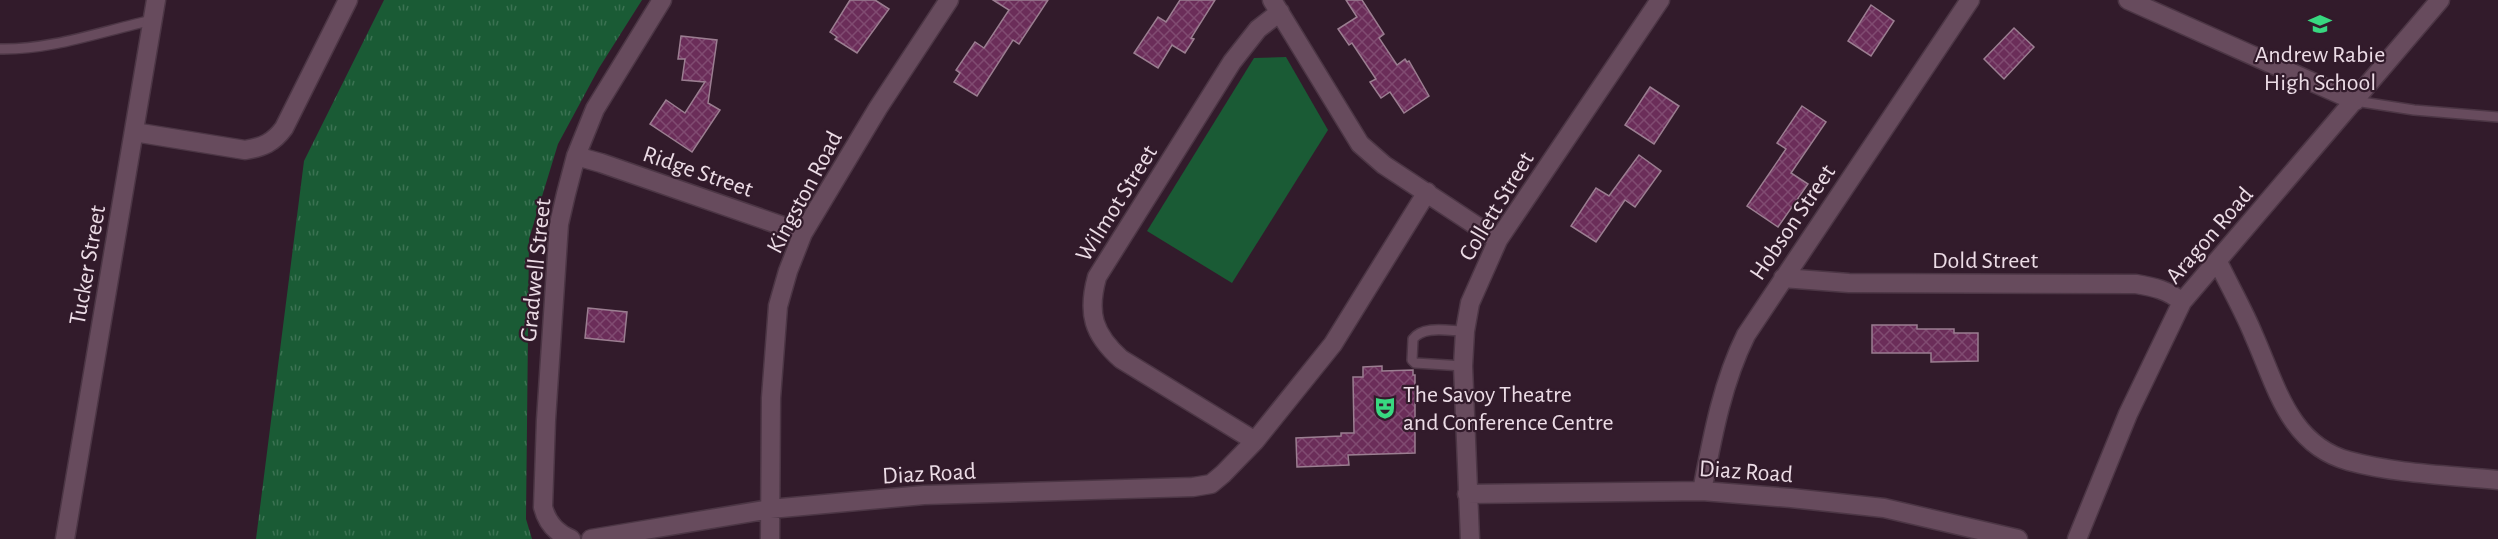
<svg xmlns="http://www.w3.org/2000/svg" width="2498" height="539" viewBox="0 0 2498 539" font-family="'Alegreya Sans',sans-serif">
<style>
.grass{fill:url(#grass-tufts)}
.park{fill:#1a5b35}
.building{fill:url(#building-cross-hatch);stroke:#9b7e91;stroke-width:1.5}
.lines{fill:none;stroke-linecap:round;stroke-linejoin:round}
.lane-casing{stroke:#4c3645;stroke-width:12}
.street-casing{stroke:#4c3645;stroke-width:21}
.lane{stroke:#674b5d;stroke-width:9}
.street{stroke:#674b5d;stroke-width:18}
.labels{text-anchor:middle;stroke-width:4.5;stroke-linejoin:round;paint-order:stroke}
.poi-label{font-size:24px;fill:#ecdce6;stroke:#321b2b}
.street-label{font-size:24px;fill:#ecdce6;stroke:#321b2b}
</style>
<defs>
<pattern id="grass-tufts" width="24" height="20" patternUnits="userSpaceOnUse" patternTransform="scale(1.5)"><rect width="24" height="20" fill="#1a5b35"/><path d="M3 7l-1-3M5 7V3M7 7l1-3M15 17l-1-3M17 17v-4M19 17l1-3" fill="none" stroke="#3b7252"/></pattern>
<pattern id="building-cross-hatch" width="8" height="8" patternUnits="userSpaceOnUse" patternTransform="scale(1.5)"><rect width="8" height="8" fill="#6b2d59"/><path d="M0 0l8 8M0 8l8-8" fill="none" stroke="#804b71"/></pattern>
</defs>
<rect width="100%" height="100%" fill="#321b2b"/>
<!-- grass -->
<path class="grass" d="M384,0H642L599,68L558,144L529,239L526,519L532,539H256L304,161Z"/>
<!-- park -->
<path class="park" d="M1286,57L1328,130L1232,283L1147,231L1254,58Z"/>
<!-- building -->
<path class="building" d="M850,0H875L889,9L857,53L835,39L837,37L830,32Z
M993,0H1048L1019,44L1013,40L977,96L954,82L960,73L956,70L975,42L984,48L1009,10Z
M1180,0H1215L1191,38L1194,39L1185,53L1172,45L1158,68L1134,53L1158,17L1166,22Z
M1346,0H1362L1384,34L1379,38L1397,65L1405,59L1407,62L1409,61L1429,96L1404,113L1390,92L1381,98L1370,82L1376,79L1352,43L1349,45L1338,29L1357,17Z
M1871,5L1894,21L1871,56L1848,41Z
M2014,28L2034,47L2004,79L1984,59Z
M681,36L717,40L708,103L720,110L692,152L650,124L666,100L685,113L705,82L682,80L685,59H678Z
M1650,87L1679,106L1654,144L1625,125Z
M1802,106L1826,122L1791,173L1808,184L1778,227L1747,206L1786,149L1777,143Z
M1639,155L1661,171L1635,207L1625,200L1596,242L1571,226L1596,188L1609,196Z
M588,308L627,312L624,342L585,338Z
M1872,325H1917V329H1954V333H1978V361L1931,362V353H1872Z
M1382,366V371L1413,370V375H1415V453L1348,455L1349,465L1297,467L1296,438L1341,436V433H1354L1353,377H1363V367Z"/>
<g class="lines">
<!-- lane casing -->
<g class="lane-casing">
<path id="lane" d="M0,49C52,50 102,31 153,20
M2355,101L2414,110L2498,117
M1463,366L1415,363L1412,360L1413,339C1423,325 1449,331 1465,331"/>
</g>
<!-- street casing -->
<g class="street-casing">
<path id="street" d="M1272,0L1360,144L1384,165L1498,240
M2128,0L2355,101
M134,132L245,150C263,147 273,143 284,128L348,0
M576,156L601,163L803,233
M2218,262C2230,287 2244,311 2254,336C2276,385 2289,445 2349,461C2397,474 2449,475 2498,480
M1783,278L1849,283L2136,284C2154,287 2168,290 2182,302
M1255,441L1121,359C1093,334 1087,313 1097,277L1232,62L1258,29L1280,12
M1702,491C1712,439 1722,383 1746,335L1970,0
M1467,494L1702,491L1791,498L1884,508L2018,539
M65,539L156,0
M571,539C556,533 547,523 543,507L546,420L559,224L566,194L576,156L595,109L662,0
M591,539L770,509L924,495L1193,487L1211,484L1223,474L1255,441L1333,344L1427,192
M770,539L771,398L778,306L788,271L803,233L878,108L949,0
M1470,539L1463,366L1465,331L1470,303L1498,240L1660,0
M2077,539L2128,414L2182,302L2440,0"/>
</g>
<!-- lane -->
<use href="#lane" class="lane"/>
<!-- street -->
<use href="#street" class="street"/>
</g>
<!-- icons -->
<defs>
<g id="school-bare" transform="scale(1.8)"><path d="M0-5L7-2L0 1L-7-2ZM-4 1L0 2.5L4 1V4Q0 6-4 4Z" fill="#38d880" stroke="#321b2b" stroke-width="2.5" paint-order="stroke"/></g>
<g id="theatre-bare" transform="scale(1.8)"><path d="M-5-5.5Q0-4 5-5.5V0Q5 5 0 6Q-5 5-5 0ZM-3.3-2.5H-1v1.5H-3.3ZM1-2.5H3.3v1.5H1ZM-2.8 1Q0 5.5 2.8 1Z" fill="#38d880" stroke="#321b2b" stroke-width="2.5" paint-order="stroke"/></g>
</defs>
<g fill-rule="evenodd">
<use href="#school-bare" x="2320" y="24"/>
<use href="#theatre-bare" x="1385" y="408"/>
</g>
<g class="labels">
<!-- poi labels -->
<g class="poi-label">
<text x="2320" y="62">Andrew Rabie<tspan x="2320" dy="28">High School</tspan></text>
<text x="1403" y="402" text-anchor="start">The Savoy Theatre<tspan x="1403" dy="28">and Conference Centre</tspan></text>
</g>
<!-- street labels -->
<g class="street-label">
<text transform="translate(698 171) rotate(19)" y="8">Ridge Street</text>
<text transform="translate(804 192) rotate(-62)" y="8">Kingston Road</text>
<text transform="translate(1116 203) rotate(-58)" y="8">Wilmot Street</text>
<text transform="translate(1496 206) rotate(-59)" y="8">Collett Street</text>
<text transform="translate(1792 222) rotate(-56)" y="8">Hobson Street</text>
<text transform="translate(2209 235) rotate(-49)" y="8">Aragon Road</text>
<text x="1985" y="268">Dold Street</text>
<text transform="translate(87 265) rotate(-80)" y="8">Tucker Street</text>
<text transform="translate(535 270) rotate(-84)" y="8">Gradwell Street</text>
<text transform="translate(1746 471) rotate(4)" y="8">Diaz Road</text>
<text transform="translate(929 473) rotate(-3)" y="8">Diaz Road</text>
</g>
</g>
</svg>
